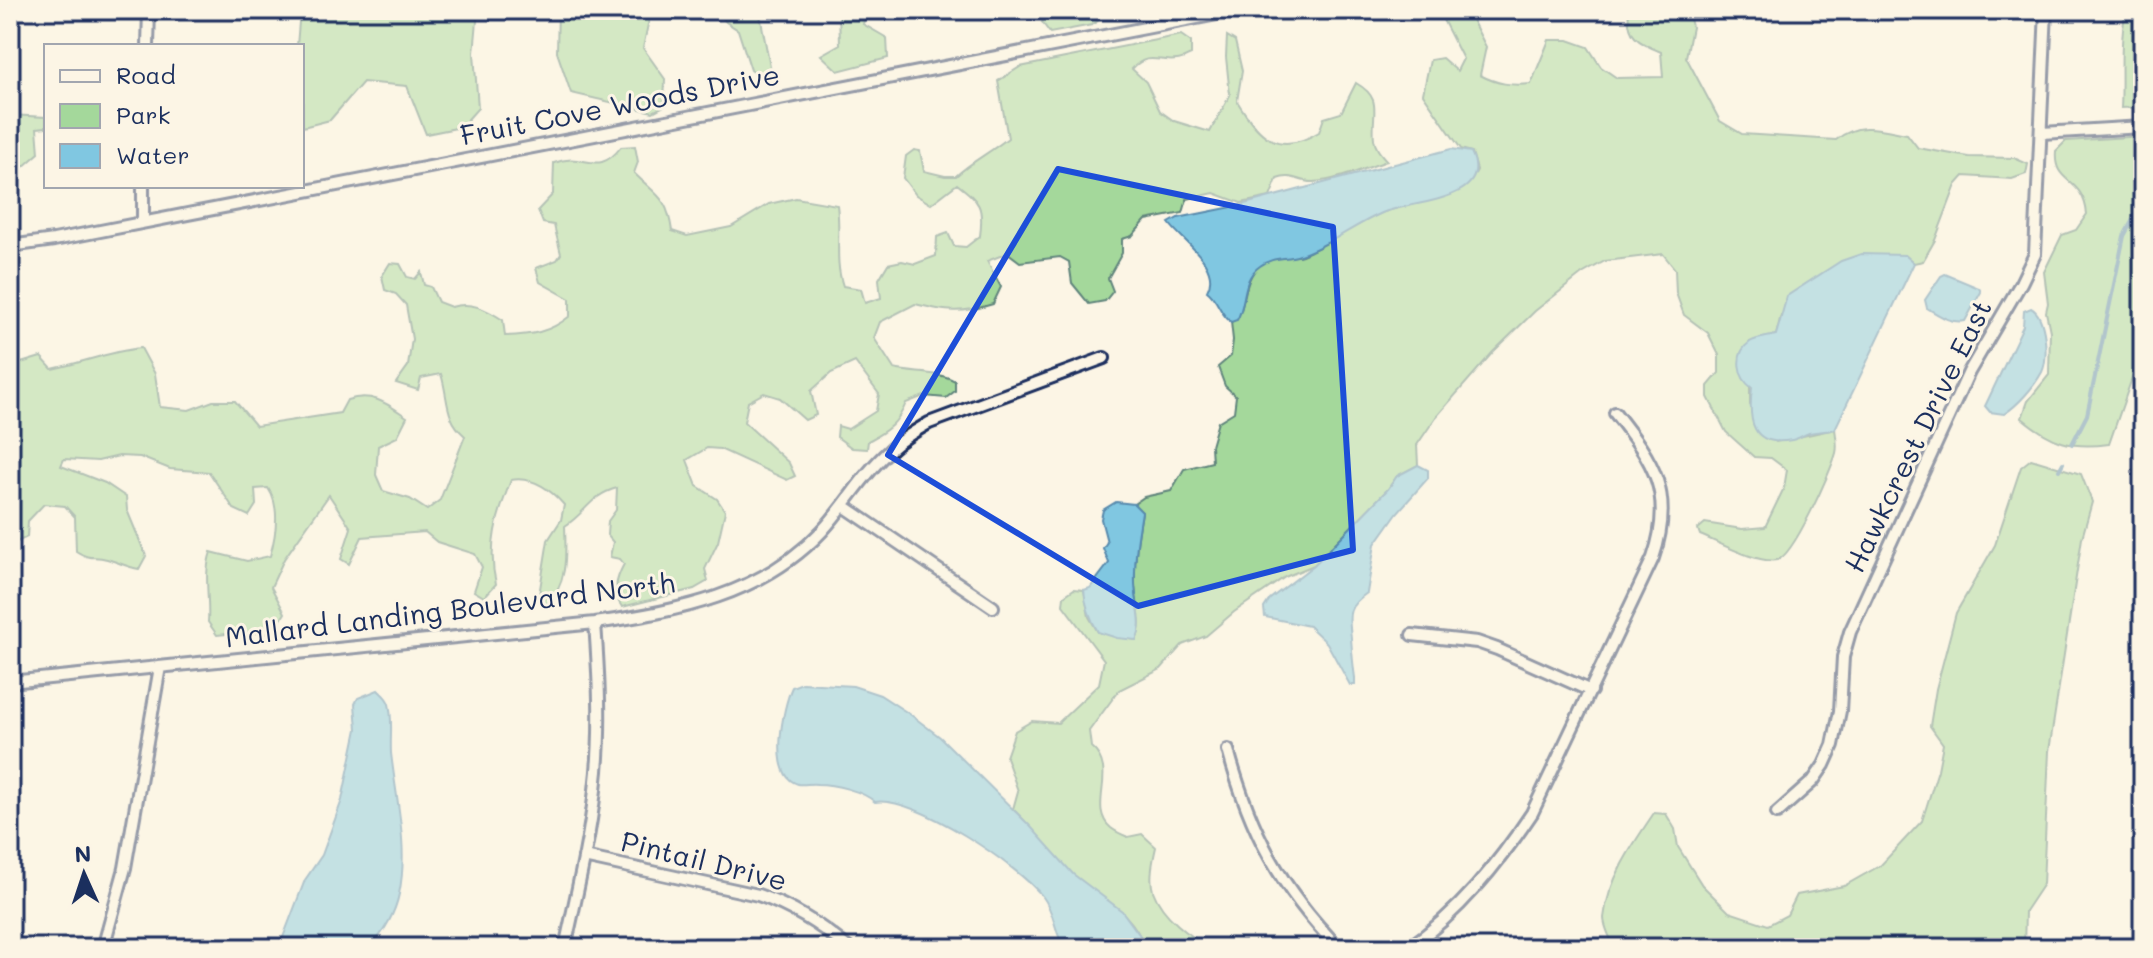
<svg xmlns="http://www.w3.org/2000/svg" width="2153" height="958" viewBox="0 0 2153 958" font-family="Mali,sans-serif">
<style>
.green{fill:#a4d89b;stroke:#60847c;stroke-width:2}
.water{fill:#80c7e1;stroke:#588aad;stroke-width:2}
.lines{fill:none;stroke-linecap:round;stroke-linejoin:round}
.stream{stroke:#588aad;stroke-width:4}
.minor-casing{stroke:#1b2f5e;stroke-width:16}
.minor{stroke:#fcf5e5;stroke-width:10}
.marked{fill:none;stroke:#1d4ed8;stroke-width:6;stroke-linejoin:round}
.labels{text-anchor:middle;stroke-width:6;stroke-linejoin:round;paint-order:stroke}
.street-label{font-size:28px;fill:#1b2f5e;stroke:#fcf5e5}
</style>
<rect width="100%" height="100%" fill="#fcf5e5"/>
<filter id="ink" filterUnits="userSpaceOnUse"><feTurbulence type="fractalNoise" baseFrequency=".0125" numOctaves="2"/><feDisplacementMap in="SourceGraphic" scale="16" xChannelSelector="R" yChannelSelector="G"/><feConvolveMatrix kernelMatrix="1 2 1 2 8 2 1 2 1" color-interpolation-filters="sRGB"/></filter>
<g filter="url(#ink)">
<!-- green -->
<path class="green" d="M300,10H478L474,53L478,108L461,127L426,134L407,86L363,82L330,120L303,127L302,46H297Z
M558,10H651L643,48L665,79L664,106L653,112L571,93L557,52Z
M717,10H759L771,72L764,79L751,70L738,30L726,22Z
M839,10H867L863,24L887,38L888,58L838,71L821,55L840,44Z
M1054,10H1109L1110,12L1092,25L1050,33L1042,22Z
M1438,10H1467L1486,47L1480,75C1497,84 1511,86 1531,84L1549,40H1568L1588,47L1601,67L1617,78L1663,77L1661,52C1638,42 1626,37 1629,10H1688L1692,27L1686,57L1720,121L1742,134L1836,140C1859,121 1880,129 1907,134L1918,148L1969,157L2014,158L2028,164L2026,174L2012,179L1964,176L1956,185L1935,240L1923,261L1914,263L1905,255L1781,315L1776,335L1750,342V405L1776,442L1835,429C1836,436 1838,446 1836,453C1831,471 1793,557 1777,560C1758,564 1718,542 1700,535L1698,529L1705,523L1742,529L1765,527L1784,488L1787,470L1771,458L1754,457L1726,432L1708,397V386L1719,373V355L1708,333L1684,315L1676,293L1675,269L1663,254L1605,261L1582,274L1535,311L1493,352L1436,417L1417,445L1418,465L1397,476L1388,489L1314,565L1285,577L1234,612L1206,636L1182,645L1161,669L1119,690L1089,731L1091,747C1120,771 1086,807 1111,828C1116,832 1123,835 1128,837L1142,834L1156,847C1153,860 1149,878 1153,891C1162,916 1190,937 1212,948H1144C1135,911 1097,897 1072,874C1051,854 1034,829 1013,809L1018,791L1006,757L1015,731L1032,721L1058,723L1099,684L1104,660L1063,605L1064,596L1074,589L1084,590L1089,617L1098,632L1136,640C1145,624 1135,602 1135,584C1134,560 1138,536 1142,512L1134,504L1144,497L1171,491L1184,469L1212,462L1211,446L1218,422L1234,412L1236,396L1225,386L1218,367L1231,356L1233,340L1231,322C1251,315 1236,271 1271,259C1281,255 1292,258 1302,255C1330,244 1356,223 1384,212C1408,203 1439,202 1461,189C1469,185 1473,178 1477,170L1472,152L1461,149L1423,94L1430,60L1442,58L1457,71L1463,59Z
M2132,10H2143V107L2121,108C2123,77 2119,46 2125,15Z
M1181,35L1191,42V55C1186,57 1182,60 1177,60C1159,63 1148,51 1132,69L1146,82L1160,111L1174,121L1210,132L1230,95L1226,57L1227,36L1235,41L1242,71L1237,101C1259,137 1278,157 1319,132L1324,118L1341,113L1356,83C1384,99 1371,113 1374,139C1375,148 1381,154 1387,161C1363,169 1339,180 1313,182C1298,182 1293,173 1277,179L1270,197L1241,203L1214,193L1187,199L1183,213L1146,220L1132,236L1122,239V253L1108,278L1113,291L1105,301L1089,304L1072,283L1069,262L1060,257L1020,262L1008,253L987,261L1001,287L993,304C961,314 947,312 915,304L880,322L874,338L894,369C914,374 937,371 955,381V391L946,398L924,396L906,403C898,423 887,431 868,441L867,449L852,448L837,437L838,426L848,429L876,411L879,394L855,362L831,373L811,391L816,415L805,420L780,398L764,393L748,402L744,422L789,463L795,476L787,480L720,449L707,448L687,460L697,486L717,499L725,511L718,542L705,569L708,581L694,589L622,607C612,593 616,579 624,564L620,559L610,557L613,542L607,535L608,521L616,510L617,488C589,496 587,512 565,526C566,555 568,585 546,605L538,601L548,540L561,520L564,505C550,489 533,476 511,480C497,516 487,546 496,584L484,597L474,591L482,567L475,554L437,542L425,532L362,537L349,564L341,559L351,528L329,495L284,559L271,587L285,613L272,634L246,632L217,635L208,622C210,598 203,575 211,552L247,561L270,556C276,535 281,507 268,488L255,489L256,505L249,516L234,509L209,472L170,469L140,457L119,456L98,461L64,459L61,466L105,483L126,497L127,510L146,556L139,569C127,567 118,562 107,559C92,555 92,561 76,551L75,517L65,506L44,504L28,521L27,537L17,542L10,539L11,366L41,357L52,369C82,363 111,351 141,348L155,374L160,407L189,410L213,401H235L256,426L340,413L347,400C373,392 386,403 407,417L397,437L378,446L376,475L383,491L410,499L427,510L440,500L465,436C444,418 449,399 441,374L421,378L418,390L396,383L408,366L412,339L406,305L396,294L385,290L382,276L390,263L400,264L407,277L415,279L421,272L424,285L431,287L438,302L451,307C471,301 486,309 503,320L505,336C531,335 549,333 570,316V299L540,282L536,268L557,260L561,254L554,225L543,223L538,210L553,194L554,163C585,150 596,179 621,147L635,146L638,162L634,173C657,196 667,196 672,231L687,236L731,227L769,204L796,198L837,205C841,233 834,261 843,286L861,289L865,303L881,298L879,279L888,264L902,261L915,264L936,256L937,237L948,233L954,246L966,247L980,236C984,206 980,202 957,184L931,204L916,195L903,178L906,156L914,150L920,151L924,171L945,176H956C972,161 991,152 1008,138L998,81L1020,67Z
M10,115L46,117V127L37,128L39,153L23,167L10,166Z
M2143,136V338L2139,358L2109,444C2071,449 2052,443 2022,418L2028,401L2049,375L2050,331L2046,312L2048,303L2044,272L2062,235L2076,230L2087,214C2083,175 2053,186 2056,151L2066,141Z
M2031,459L2081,474L2092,502L2082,538L2049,751L2043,884L2025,911L2024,948H1609L1612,943C1609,935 1604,926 1604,918C1608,880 1633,844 1654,813L1666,814L1675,829L1678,847L1702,885L1729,912L1768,925L1787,915L1797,895L1844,886L1881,865L1922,821L1938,770L1943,744L1930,726L1936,689L1956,613L1995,545L2021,467Z"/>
<!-- water -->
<path class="water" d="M1451,149L1471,152C1496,202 1409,201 1382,213C1354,225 1329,246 1300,255C1286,260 1273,256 1260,266C1241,279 1247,303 1237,320L1231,322C1220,315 1218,299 1207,291C1222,265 1181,240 1169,223L1178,218L1237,206Z
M1861,254L1905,255L1914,263L1835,429C1826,432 1818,431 1809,433C1803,435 1798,439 1792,440C1751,448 1748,420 1752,388C1738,378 1733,354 1750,342C1756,338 1769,337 1776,335L1787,296L1841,261Z
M1945,274L1979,288L1981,292L1965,321C1951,324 1939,315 1927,308L1925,300L1941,276Z
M2031,308C2046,316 2049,358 2042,372C2034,387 2018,405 2004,414L1990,412L1985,406L1987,402L2023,326L2024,311Z
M1418,465L1428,470V478L1397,513L1375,544L1367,593C1345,608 1349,616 1351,638C1352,652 1353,664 1355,678V685H1350L1327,643L1309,626L1265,617L1264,608L1270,599L1314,565L1388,489L1397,476Z
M1116,502L1134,504L1142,512C1138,536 1134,560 1135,583C1135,602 1145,624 1136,640L1117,638L1098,632C1090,618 1085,606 1084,590L1090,588L1109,563L1103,548L1107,542L1101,519L1103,510Z
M802,683L853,686L880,695L911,715L940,737L1031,827L1073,874L1122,911L1141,937L1144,948H1064C1055,933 1054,911 1043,897C1019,866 914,795 875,802C863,791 834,784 817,784C811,783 804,785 798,784C768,776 783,707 792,687Z
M378,690C383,695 387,697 389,704C393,720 390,738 391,753C396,799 409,848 399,894C395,914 383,933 370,948H279L305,880L322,855L342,800L357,729L355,704L358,698Z"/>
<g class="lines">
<!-- stream -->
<path class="stream" d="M2072,444L2087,415L2124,236L2143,201
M2059,470L2063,463"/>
<!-- minor casing -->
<g class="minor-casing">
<path id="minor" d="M148,46L149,10
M2042,133L2143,127
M143,222V186
M10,246L54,240L1238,10
M844,506L993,607
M1412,635L1477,642L1497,649L1591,691
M10,682L595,623C679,611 762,595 822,531C846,505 863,474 889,451C900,440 915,431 929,423L1104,358
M1228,750C1250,831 1280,888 1339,948
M1777,813L1813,781L1824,765L1833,745L1840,711L1843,657L1850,632L1969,372L2021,283L2035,254L2046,10
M584,857L758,895C793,907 820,924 848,948
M103,948L125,868L160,667
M565,948C576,896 589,843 595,790C602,735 599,679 595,623
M1408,948C1459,913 1498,864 1532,813L1653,558C1675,494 1654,462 1615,413"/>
</g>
<!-- minor -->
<use href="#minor" class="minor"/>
</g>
</g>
<!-- marked area -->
<path d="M0 0H2153V958H0ZM1058,169L1333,227L1353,550L1138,606L888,455Z" fill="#fcf5e5" fill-opacity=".55" fill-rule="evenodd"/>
<path class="marked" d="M1058,169L1333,227L1353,550L1138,606L888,455Z"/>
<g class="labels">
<!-- street labels -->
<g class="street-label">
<text transform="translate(620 105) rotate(-11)" y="10">Fruit Cove Woods Drive</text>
<text transform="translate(1918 436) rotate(-64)" y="10">Hawkcrest Drive East</text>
<text transform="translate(450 610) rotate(-7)" y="10">Mallard Landing Boulevard North</text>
<text transform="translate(704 861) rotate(14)" y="10">Pintail Drive</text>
</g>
</g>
<!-- margin -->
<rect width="2153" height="958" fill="none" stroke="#fcf5e5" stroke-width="40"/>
<rect x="20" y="20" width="2113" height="918" fill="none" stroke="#1b2f5e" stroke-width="3" filter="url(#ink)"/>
<!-- legend -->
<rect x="44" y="44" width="260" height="144" fill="#fcf5e5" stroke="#a2a6af" stroke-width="2"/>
<rect x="60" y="70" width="40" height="12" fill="#fcf5e5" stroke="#a2a6af" stroke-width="2"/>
<text x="116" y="84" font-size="24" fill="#1b2f5e">Road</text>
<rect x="60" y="104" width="40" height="24" fill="#a4d89b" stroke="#a2a6af" stroke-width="2"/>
<text x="116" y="124" font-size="24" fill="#1b2f5e">Park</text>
<rect x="60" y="144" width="40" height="24" fill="#80c7e1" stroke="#a2a6af" stroke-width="2"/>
<text x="116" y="164" font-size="24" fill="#1b2f5e">Water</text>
<!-- north arrow -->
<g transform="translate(84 874) rotate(357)" stroke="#fcf5e5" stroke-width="6" paint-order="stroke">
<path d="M0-6L14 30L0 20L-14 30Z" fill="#1b2f5e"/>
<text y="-12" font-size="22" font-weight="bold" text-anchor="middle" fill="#1b2f5e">N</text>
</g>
</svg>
